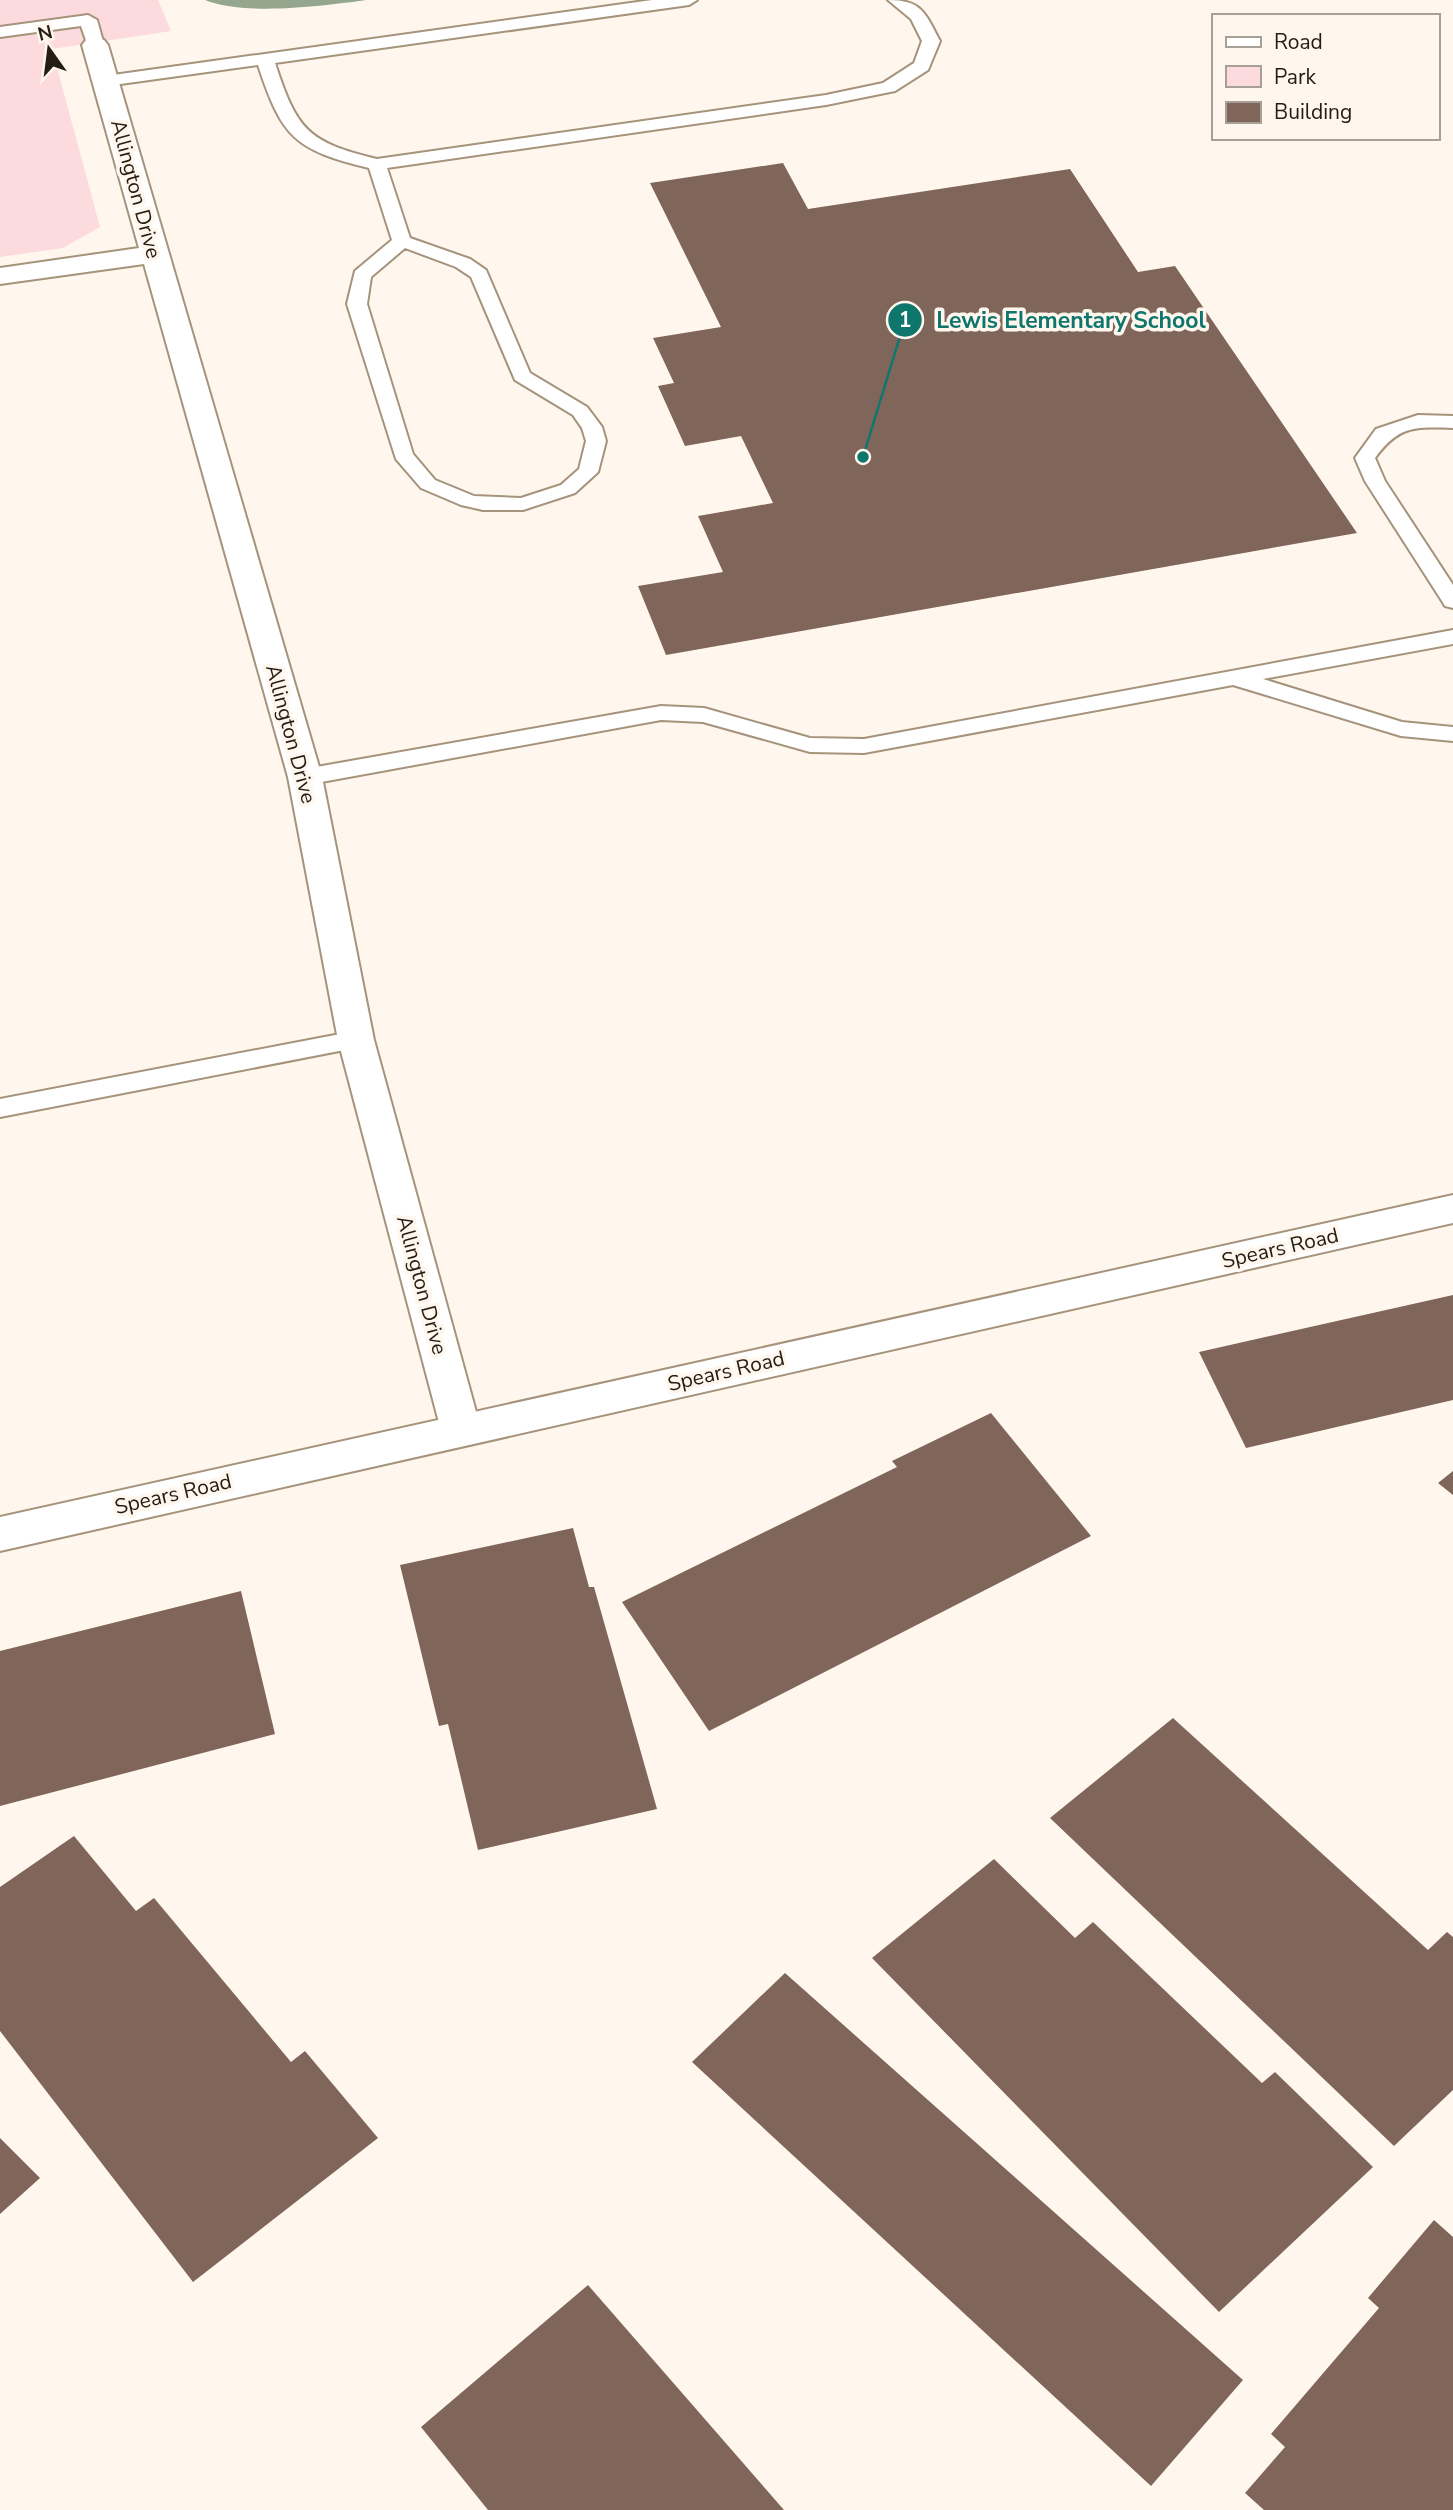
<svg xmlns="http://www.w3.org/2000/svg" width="1453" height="2510" viewBox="0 0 1453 2510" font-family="'Nunito Sans',sans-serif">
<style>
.green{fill:#fddade}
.water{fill:#94a68e}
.building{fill:#80655a}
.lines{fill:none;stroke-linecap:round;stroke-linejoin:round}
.lane-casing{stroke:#a5937b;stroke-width:4}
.street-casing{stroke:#a5937b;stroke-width:4}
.secondary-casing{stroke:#a5937b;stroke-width:4}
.lane{fill:#fff;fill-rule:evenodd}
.street{fill:#fff;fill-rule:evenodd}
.secondary{fill:#fff;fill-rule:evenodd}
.labels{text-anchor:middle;stroke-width:7;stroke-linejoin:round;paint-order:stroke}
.street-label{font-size:21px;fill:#241d14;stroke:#fff7ed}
.leader{fill:none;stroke:#0f766e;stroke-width:2.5}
.callout-dot{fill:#0f766e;stroke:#fff7ed;stroke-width:2.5}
.mark-label{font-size:21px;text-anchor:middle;font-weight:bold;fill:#fff}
.callout-label{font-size:23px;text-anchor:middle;font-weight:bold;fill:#0f766e;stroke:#fff7ed;stroke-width:7;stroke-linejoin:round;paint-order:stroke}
</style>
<rect width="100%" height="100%" fill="#fff7ed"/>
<!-- green -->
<path class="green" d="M0,0H158L171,31L52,49L100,227L63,248L0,257Z"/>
<!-- water -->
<path class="water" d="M205,0H366C324,6 244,16 205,0Z"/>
<!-- building -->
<path class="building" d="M783,163L808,209L1070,169L1138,272L1175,266L1357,533L666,655L638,586L723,572L698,516L773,503L741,436L685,446L658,386L674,383L653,338L721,327L650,183Z
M1453,1295V1400L1246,1448L1199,1352Z
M991,1413L1091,1536L709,1731L622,1602L897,1467L892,1461Z
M1453,1471V1495L1438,1483Z
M573,1528L589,1587H594L657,1809L478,1850L448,1724L439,1726L400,1565Z
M241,1591L275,1734L0,1806V1651Z
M1173,1718L1428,1950L1447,1932L1453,1937V2090L1394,2146L1050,1818Z
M74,1836L136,1911L154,1898L291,2062L305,2051L378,2138L193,2282L0,2031V1887Z
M994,1859L1075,1938L1093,1922L1262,2083L1275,2072L1373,2167L1219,2312L872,1958Z
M785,1973L1243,2380L1151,2486L692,2062Z
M0,2138L40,2178L0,2214Z
M1434,2220L1453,2237V2510H1264L1245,2493L1285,2447L1271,2434L1379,2308L1368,2298Z
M588,2285L784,2510H488L421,2427Z"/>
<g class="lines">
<!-- lane casing -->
<g class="lane-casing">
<path id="lane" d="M652,0H697L689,5L275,63C297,130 307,142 377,159L826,95L883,83L914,63L922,41L911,19L888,0C922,0 925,13 940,41L928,70L895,91L826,105L387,168L410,238L470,259L486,270L530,373L587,407L602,427L606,441L598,472L575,493L523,510H483L461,505L421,488L396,459L347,304L355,271L392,240L369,168C295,150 282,138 258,65L106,86L97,81L106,76ZM405,248L456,267L471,277L515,380L573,415L582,428L586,441L579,469L561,485L521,498L474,496L435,480L413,454L367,304L371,277Z
M88,15L97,20L104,45L101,49H89L81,26L0,37V27Z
M1418,415L1453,416V428C1415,427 1399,425 1375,458L1385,481L1453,585V608L1445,606L1442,601L1365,481L1355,458L1376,429Z
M1453,630V644L1263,679L1402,722L1453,727V741L1401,736L1233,685L864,753L810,752L703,722L661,720L305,785L297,782L294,777L297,772L305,769L661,706L704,708L810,738L864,739Z
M356,1031L365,1034L368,1040L365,1046L0,1117V1099Z"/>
</g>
<!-- street casing -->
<g class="street-casing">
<path id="street" d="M95,37L104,40L108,45L322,777L374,1040L481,1430L475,1441L461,1446L447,1441L441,1430L338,1040L288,777L144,264L0,284V268L139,248L82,45L86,40Z"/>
</g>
<!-- secondary casing -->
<g class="secondary-casing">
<path id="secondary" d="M1453,1195V1223L0,1551V1517Z"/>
</g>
<!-- lane -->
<use href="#lane" class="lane"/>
<!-- street -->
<use href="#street" class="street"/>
<!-- secondary -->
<use href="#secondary" class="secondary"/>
</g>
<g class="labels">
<!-- street labels -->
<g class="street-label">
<text transform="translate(136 189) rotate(75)" y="7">Allington Drive</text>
<text transform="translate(291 734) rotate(75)" y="7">Allington Drive</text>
<text transform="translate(1280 1248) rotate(-13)" y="7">Spears Road</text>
<text transform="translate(422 1285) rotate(75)" y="7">Allington Drive</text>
<text transform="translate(726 1371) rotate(-13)" y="7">Spears Road</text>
<text transform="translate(173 1494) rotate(-13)" y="7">Spears Road</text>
</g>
</g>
<!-- callouts -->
<path class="leader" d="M863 457L905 320"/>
<g class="callout-dot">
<circle cx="863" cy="457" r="7"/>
<circle cx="905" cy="320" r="18"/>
</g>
<g class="mark-label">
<text x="905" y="327">1</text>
</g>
<g class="callout-label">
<text x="1071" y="328">Lewis Elementary School</text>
</g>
<!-- legend -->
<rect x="1212" y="14" width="228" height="126" fill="#fff7ed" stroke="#a7a096" stroke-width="2"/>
<rect x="1226" y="37" width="35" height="10" fill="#ffffff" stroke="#a7a096" stroke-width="2"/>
<text x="1274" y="49" font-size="21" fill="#241d14">Road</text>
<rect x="1226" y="66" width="35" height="21" fill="#fddade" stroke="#a7a096" stroke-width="2"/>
<text x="1274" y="84" font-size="21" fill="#241d14">Park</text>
<rect x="1226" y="102" width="35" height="21" fill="#80655a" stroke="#a7a096" stroke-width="2"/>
<text x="1274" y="119" font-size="21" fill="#241d14">Building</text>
<!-- north arrow -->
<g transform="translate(49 49) rotate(346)" stroke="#fff7ed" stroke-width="5" paint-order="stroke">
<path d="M0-5L12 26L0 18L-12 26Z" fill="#241d14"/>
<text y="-10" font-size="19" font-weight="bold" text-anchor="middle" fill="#241d14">N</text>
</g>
</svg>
